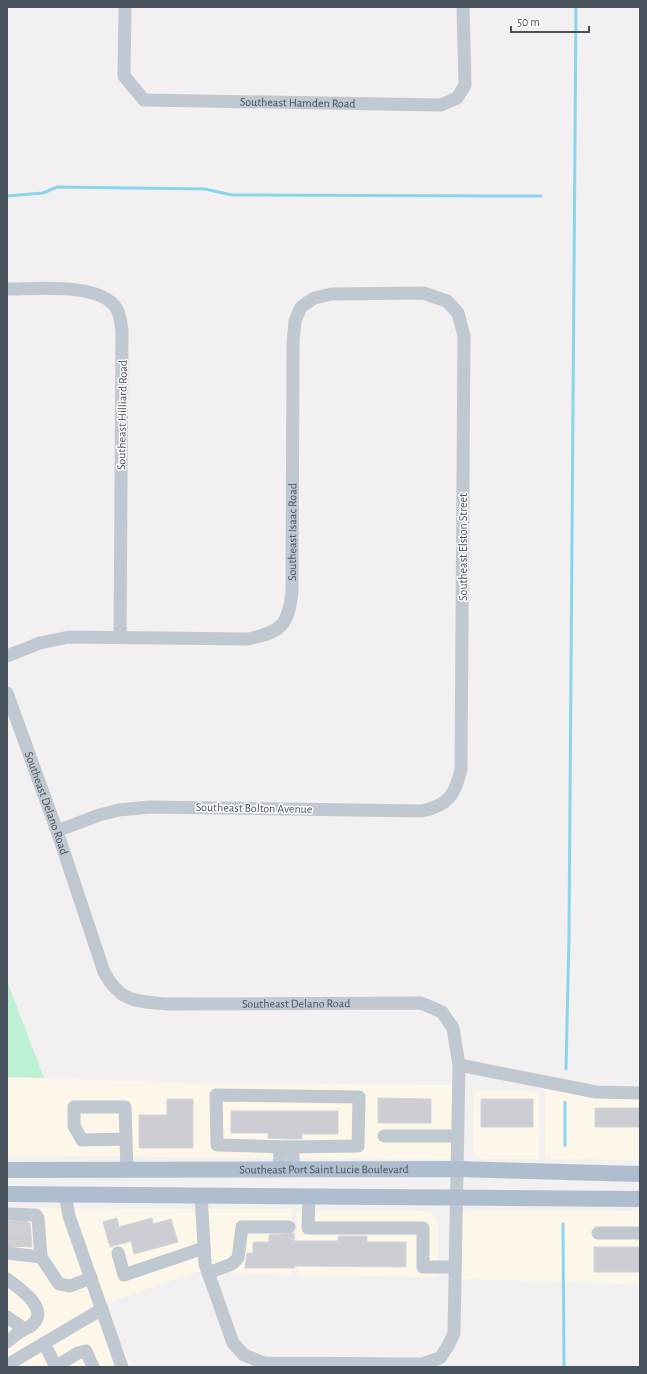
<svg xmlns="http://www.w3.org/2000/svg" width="647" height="1374" viewBox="0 0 647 1374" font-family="'Alegreya Sans',sans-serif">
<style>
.commercial{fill:#fcf7e9}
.green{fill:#bef0d3}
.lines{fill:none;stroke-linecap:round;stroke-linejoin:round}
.stream{stroke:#8ad5ed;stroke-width:3}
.building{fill:#ccced4;stroke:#d3d5db}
.minor-tunnel{stroke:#d0d0d3;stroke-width:13;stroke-dasharray:13 6;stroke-linecap:butt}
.minor{stroke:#c0c9d2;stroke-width:13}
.major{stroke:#afbecf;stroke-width:16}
.labels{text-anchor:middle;stroke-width:3;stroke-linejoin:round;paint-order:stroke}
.street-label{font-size:12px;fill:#47525d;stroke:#fff}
</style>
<rect width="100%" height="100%" fill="#f2f0f0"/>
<!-- commercial -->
<path class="commercial" d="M7,1077L217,1084L453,1085L451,1159L7,1156Z
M541,1086H640V1160L545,1159V1091Z
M474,1090L539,1091V1159H481L473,1152Z
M7,1208L196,1209L202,1272H197L102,1304L132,1367H7Z
M207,1209H292L291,1275L214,1272L211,1263Z
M297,1210L430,1211L438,1224V1277L297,1276Z
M461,1210L640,1211V1284L460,1279Z"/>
<!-- green -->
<path class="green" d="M7,981L44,1078L7,1077Z"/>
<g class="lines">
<!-- stream -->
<path class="stream" d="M7,196L43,193L57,187L205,189L232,195L541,196
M566,1069L569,936L576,7
M565,1102V1145
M563,1224L564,1367"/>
</g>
<!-- building -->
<path class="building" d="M378,1098L431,1099V1123H378Z
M167,1099H193V1148H139V1115H167Z
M481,1099H533V1127H481Z
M595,1108H640V1127H595Z
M231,1111H338V1134H302V1139H287L268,1138V1133H231Z
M117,1218L119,1227L152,1218L153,1224L171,1219L178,1242L134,1254L131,1241L110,1247L103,1222Z
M7,1222L30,1223L32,1247L7,1245Z
M294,1233V1241H338V1236H367V1242H406V1267L294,1266V1268H245L247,1253H253V1242H269V1235Z
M594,1247H640V1272H594Z"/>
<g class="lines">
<!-- minor-tunnel -->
<path class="minor-tunnel" d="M11,1221V1247
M21,1221V1247"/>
<!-- minor -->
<g class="minor">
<path id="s1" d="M125,7L124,76L144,100L441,105L457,98L465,85L463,7"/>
<path d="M7,289C35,289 101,282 117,309C120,315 121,324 122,331L120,637"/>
<path id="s2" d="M7,656L40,643L69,637L248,639C281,632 288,626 292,592L293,343L295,321L301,307L314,298L332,294L423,293L447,301L458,313L464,336L461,769C455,795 449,805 422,811L150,807L119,810L99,815L57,831"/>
<path id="s3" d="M7,693L57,831L104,972C120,1002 135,1001 166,1004L421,1003L442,1012L453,1028L459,1065L454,1333L448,1346L440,1358L422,1364L264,1363L244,1355L233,1343L205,1264L201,1195"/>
<path d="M459,1065L596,1092L640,1093"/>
<path d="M216,1095L359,1097L358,1146L287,1147L217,1145Z"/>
<path d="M384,1136H457"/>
<path d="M126,1139L82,1140L74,1126V1107H125L127,1170"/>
<path d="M279,1170L280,1153L287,1147L293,1152V1170"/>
<path d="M65,1194L69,1216L122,1367"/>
<path d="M309,1196L308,1228H423V1267H455"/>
<path d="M7,1214L36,1215L38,1218L41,1257L59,1284L70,1286L91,1278"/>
<path d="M598,1233H640"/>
<path d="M7,1253L41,1257"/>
<path d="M118,1253L124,1275L204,1248"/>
<path d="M208,1273L232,1264L238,1258L242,1227H289"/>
<path d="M7,1279C18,1287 51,1309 32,1325C28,1328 23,1330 18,1333"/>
<path d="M7,1317L19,1325L18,1333L7,1342"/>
<path d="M44,1343L56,1367"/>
<path d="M7,1365L102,1309"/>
<path d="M55,1367L78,1353L86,1351L93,1367"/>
</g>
<!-- major -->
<g class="major">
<path id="s4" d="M7,1170L456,1169L640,1174"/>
<path d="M7,1194L640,1199"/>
</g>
</g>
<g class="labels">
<!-- street labels -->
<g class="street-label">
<text dy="4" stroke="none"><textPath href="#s1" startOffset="254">Southeast Hamden Road</textPath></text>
<text transform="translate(122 415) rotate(-89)" y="4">Southeast Hilliard Road</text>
<text dy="4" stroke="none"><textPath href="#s2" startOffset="376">Southeast Isaac Road</textPath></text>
<text transform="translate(463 547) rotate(-90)" y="4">Southeast Elston Street</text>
<text dy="4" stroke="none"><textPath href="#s3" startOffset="117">Southeast Delano Road</textPath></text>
<text transform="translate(254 808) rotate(1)" y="4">Southeast Bolton Avenue</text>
<text dy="4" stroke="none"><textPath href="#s3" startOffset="500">Southeast Delano Road</textPath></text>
<text dy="4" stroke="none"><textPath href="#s4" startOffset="317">Southeast Port Saint Lucie Boulevard</textPath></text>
</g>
</g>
<!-- border -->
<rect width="647" height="1374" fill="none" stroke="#47525d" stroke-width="16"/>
<!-- scale -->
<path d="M511 26v6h78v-6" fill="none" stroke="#47525d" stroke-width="2"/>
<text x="517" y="26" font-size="12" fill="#47525d" stroke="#ffffff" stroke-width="3" paint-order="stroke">50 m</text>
</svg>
